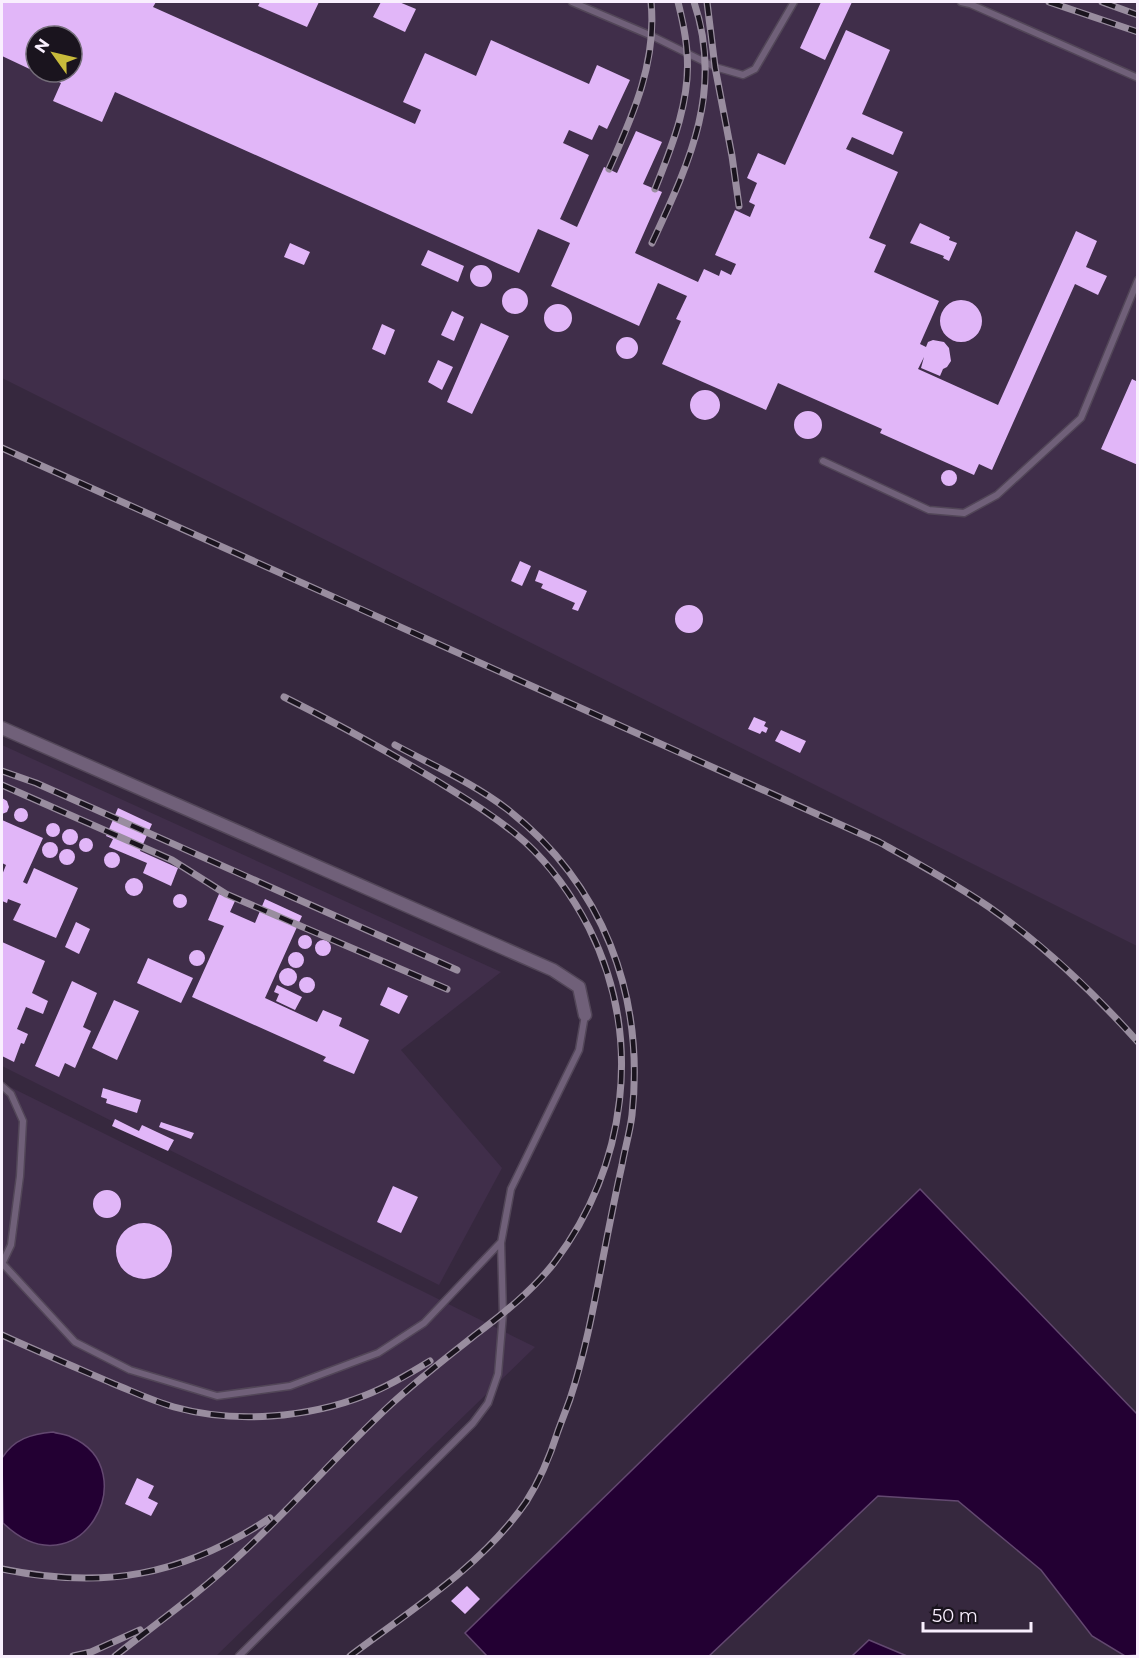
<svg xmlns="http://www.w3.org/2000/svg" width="1139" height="1658" viewBox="0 0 1139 1658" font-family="Montserrat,sans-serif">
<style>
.built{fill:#402e4a;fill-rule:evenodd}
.water{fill:#230033;stroke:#634870;stroke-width:1.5}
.building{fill:#e1b6f8}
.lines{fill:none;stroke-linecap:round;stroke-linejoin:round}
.lane-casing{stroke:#524658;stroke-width:9}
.street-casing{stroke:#524658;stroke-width:15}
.lane{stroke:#706079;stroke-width:6}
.street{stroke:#706079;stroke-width:12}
.rail-casing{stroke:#998d9f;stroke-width:7}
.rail{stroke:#1a141e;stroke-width:4.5;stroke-dasharray:14;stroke-linecap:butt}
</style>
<rect width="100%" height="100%" fill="#36283e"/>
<!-- built -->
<path class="built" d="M2,2H1137V946L2,378ZM36,36H72V72H36Z
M2,745L501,972L401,1050L502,1168L439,1285L2,1066Z
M2,1083L535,1347L216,1656H2Z"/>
<!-- water -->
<path class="water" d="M920,1189L1137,1414V1655L1125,1656L1092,1636L1041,1570L958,1501L878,1496L709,1656H487L465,1633Z
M53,1432C58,1434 65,1434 71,1437C147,1470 79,1596 3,1523L2,1458C14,1439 31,1434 53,1432Z
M869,1640L907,1656H852Z"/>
<!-- building -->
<path class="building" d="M2,2H156L153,7L415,124L421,110L403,102L425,53L476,76L491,40L589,84L597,65L630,80L607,129L599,125L592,140L569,130L563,143L589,155L560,219L577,227L604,167L617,173L636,131L662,142L643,184L662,192L635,253L698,282L704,269L719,276L721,270L731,275L736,264L715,255L735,210L750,217L755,205L749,202L757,183L747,178L758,153L785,165L846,30L890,50L862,114L903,132L893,155L852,137L846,149L898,172L869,238L886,245L874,272L939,301L920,344L926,347L928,342L933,340L944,342L949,348L951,361L947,367L943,369L940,376L921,368L924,357L918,369L998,405L1076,231L1097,241L1086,267L1107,276L1098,295L1075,284L992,470L979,464L974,475L880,433L882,429L778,383L766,410L662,364L681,321L676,319L687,296L658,283L639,326L551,286L570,243L538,229L519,273L115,92L102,122L53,101L61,83L37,72H72V36H36V72L2,56Z
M260,2H319L307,27L258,6Z
M381,2H399L416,9L405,32L373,17Z
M821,2H852L825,60L800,48Z
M920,223L950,237L949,240L957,243L949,261L943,258L944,256L910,243Z
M290,243L310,252L304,265L284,257Z
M428,250L464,266L458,282L421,265Z
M470 276a11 11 0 1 1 22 0a11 11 0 1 1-22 0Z
M502 301a13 13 0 1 1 26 0a13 13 0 1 1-26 0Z
M940 321a21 21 0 1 1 42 0a21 21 0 1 1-42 0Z
M544 318a14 14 0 1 1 28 0a14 14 0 1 1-28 0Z
M452,311L464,317L454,341L441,335Z
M481,323L509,336L472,414L447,402Z
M382,324L395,330L385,355L372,349Z
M616 348a11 11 0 1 1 22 0a11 11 0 1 1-22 0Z
M438,360L453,367L442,390L428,382Z
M1132,379L1138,382V465L1101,449Z
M690 405a15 15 0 1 1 30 0a15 15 0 1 1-30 0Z
M794 425a14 14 0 1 1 28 0a14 14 0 1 1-28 0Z
M941 478a8 8 0 1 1 16 0a8 8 0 1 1-16 0Z
M520,561L531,566L522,586L511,581Z
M539,570L587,591L578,611L572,609L575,603L541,588L543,584L535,581Z
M675 619a14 14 0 1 1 28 0a14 14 0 1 1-28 0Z
M754,717L766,722L764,726L768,728L766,733L762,731L760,734L748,729Z
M781,730L806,741L800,753L775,741Z
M2,798L7,801L9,807L7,812L2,814Z
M14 815a7 7 0 1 1 14 0a7 7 0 1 1-14 0Z
M118,808L152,824L140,851L178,868L171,886L143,873L147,863L109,847L113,839L106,836Z
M2,820L43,838L23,882L27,884L34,868L78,888L56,938L13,920L21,904L8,899L7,903L2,901V875L6,865L2,863Z
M46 830a7 7 0 1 1 14 0a7 7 0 1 1-14 0Z
M62 837a8 8 0 1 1 16 0a8 8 0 1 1-16 0Z
M79 845a7 7 0 1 1 14 0a7 7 0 1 1-14 0Z
M42 850a8 8 0 1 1 16 0a8 8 0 1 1-16 0Z
M59 857a8 8 0 1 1 16 0a8 8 0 1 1-16 0Z
M104 860a8 8 0 1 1 16 0a8 8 0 1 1-16 0Z
M125 887a9 9 0 1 1 18 0a9 9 0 1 1-18 0Z
M173 901a7 7 0 1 1 14 0a7 7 0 1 1-14 0Z
M219,894L235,901L230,912L255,923L265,899L302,916L265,998L317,1022L323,1010L342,1018L339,1026L369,1040L354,1074L323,1061L326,1057L192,997L224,926L208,920Z
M76,922L90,929L79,954L65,947Z
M298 942a7 7 0 1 1 14 0a7 7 0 1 1-14 0Z
M315 948a8 8 0 1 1 16 0a8 8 0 1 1-16 0Z
M2,942L45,961L32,993L48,1001L43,1014L26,1007L17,1029L28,1034L24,1044L21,1043L14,1062L2,1056Z
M189 958a8 8 0 1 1 16 0a8 8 0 1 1-16 0Z
M288 960a8 8 0 1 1 16 0a8 8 0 1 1-16 0Z
M148,958L193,978L181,1003L137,983Z
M279 977a9 9 0 1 1 18 0a9 9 0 1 1-18 0Z
M299 985a8 8 0 1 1 16 0a8 8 0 1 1-16 0Z
M72,981L97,993L83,1027L91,1031L75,1068L65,1063L59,1077L35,1066Z
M277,985L302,997L295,1010L276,1001L279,994L274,992Z
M388,987L408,996L399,1014L380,1005Z
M114,1000L139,1011L117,1060L92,1048Z
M103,1088L141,1100L137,1113L106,1103L107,1099L101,1097Z
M115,1119L139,1131L142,1125L174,1140L168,1151L112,1126Z
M161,1122L194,1133L191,1139L159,1127Z
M393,1186L418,1197L401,1233L377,1222Z
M93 1204a14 14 0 1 1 28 0a14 14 0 1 1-28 0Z
M116 1251a28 28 0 1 1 56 0a28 28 0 1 1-56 0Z
M137,1478L154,1486L148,1498L158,1503L151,1516L125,1504Z
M467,1586L480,1599L465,1614L451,1601Z"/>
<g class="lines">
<!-- lane casing -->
<g class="lane-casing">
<path id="lane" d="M572,2L652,36L715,67L743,75L755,69L794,2
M961,2L970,4L1138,78
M823,461L929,510L964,513L997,495L1081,418L1138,280
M2,1086L11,1094L23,1121L20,1176L11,1245L2,1264
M2,1263L75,1342L130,1370L217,1396L290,1386L378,1353L424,1323L500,1243
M239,1656L473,1423L488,1403L498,1374L503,1314L501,1243L511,1189L579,1050L585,1015"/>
</g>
<!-- street casing -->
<g class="street-casing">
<path id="street" d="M2,728L553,970L579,987L585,1015"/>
</g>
<!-- lane -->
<use href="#lane" class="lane"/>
<!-- street -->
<use href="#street" class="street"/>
<!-- rail casing -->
<g class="rail-casing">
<path id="rail" d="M707,2L715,67L732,156L739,206
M1049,2L1138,32
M1102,2L1138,15
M609,169C633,115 657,62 651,2
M655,189C672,146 691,100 687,53C686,35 682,18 678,2
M652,243C689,163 724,91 694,2
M2,448L879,842C917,863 954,883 989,907C1045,946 1093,992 1138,1042
M2,771L36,783L457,970
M2,785L172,860L226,894L447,989
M2,1335C39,1352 77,1368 114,1384C134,1392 153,1401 174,1407C235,1424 308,1418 366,1395C389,1386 409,1374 430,1361
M2,1569C104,1590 182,1576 270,1518
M73,1656L91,1652L140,1630
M115,1656C157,1623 201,1592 240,1555C291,1508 337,1455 387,1408C415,1382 445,1359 475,1335C503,1314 532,1291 554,1263C627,1166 644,1038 589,928C573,897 551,866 525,842C498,818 468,800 437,781C387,751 336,723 284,697
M350,1656C411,1610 482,1566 526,1502C540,1480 550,1456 558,1431C562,1420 566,1410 570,1399C585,1354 594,1305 603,1258C609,1227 615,1196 622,1165C625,1148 630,1132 632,1115C645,995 603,884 507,809C473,783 432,765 395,745"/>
</g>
<!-- rail -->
<use href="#rail" class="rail"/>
</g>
<!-- border -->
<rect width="1139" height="1658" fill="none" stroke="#f9effe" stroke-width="6"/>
<!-- north arrow -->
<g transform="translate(54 54) rotate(304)"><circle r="28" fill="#1a141e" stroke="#736c78" stroke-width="1.5"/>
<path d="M0-4.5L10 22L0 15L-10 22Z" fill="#c8bb3b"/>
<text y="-9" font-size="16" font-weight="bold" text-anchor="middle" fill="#f9effe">N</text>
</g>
<!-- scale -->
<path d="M923 1622v9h108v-9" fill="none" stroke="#f9effe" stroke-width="3"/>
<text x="932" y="1622" font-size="18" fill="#f9effe" stroke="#1a141e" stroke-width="4.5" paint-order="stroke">50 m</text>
</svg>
